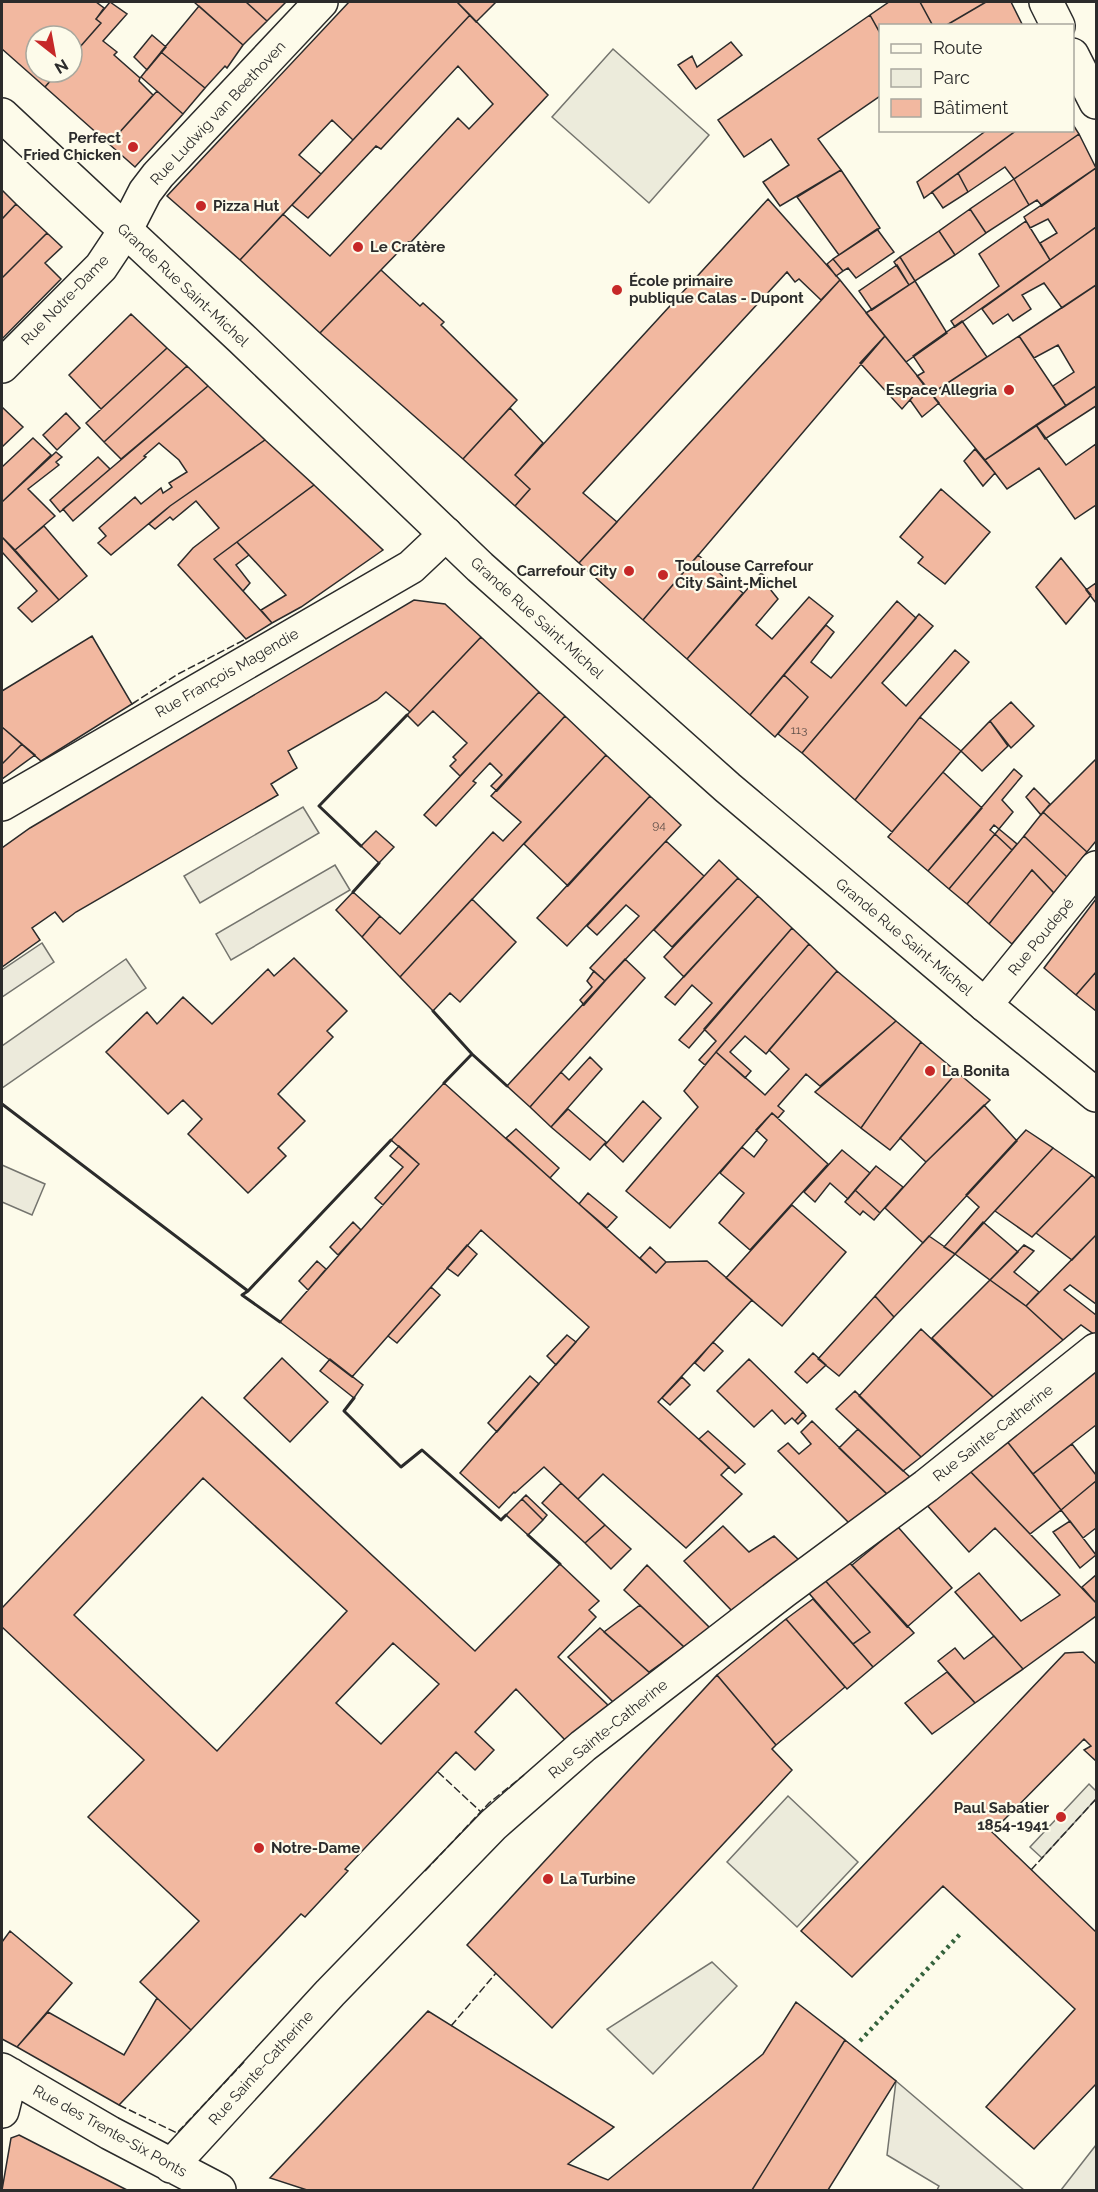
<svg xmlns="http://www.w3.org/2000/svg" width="1098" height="2192" viewBox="0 0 1098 2192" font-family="Raleway,sans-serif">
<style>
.green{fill:#ecebdb;stroke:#74746e;stroke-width:1.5}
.parking{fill:#eceadb;stroke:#74746e;stroke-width:1.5}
.building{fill:#f2b8a0;stroke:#2b2b2b;stroke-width:1.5;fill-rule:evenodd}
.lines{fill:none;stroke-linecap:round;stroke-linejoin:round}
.minor-casing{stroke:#2b2b2b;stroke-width:36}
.major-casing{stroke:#2b2b2b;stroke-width:36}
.minor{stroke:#fdfbea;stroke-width:33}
.major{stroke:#fdfbea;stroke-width:33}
.hedge{stroke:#34623c;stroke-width:4.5;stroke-dasharray:3 4.5;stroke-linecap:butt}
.fence{stroke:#2b2b2b;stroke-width:1.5;stroke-dasharray:8 3;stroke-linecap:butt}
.wall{stroke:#2b2b2b;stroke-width:3}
.poi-dot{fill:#c62828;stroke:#fdfbea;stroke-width:2}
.labels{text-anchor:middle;stroke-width:4.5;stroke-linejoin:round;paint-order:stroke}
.number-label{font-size:12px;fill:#5d4e48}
.street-label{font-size:15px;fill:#2b2b2b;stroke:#fdfbea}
.poi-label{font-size:15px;font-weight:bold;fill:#2b2b2b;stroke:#fdfbea;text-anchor:start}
</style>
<rect width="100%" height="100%" fill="#fdfbea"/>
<!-- green -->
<path class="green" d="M613,49L709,135L649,203L552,117Z
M1089,1784L1096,1791V1799L1042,1858L1030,1847Z
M788,1796L858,1862L797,1927L727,1862Z
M712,1962L737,1986L653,2074L607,2029Z"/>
<!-- parking -->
<path class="parking" d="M303,807L319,833L200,903L184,876Z
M335,865L350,890L231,960L216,934Z
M42,943L54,962L2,997V970Z
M126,959L146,988L2,1088V1046Z
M2,1165L45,1184L32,1215L2,1202Z
M896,2081L1024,2190H937L939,2186L887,2155Z
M1096,2145V2190H1061Z"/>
<!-- building -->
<path class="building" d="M3,2H96L104,8L96,19L101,23L72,56V36H36V72H58L45,87L2,49V3Z
M110,2L127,14L103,41L117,52L114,55L140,78L139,81L153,95L109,144L45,87L58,72H72V56L101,23L96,19Z
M194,2H246L267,21L243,45Z
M246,2H286L267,21Z
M349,2H457L470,15L353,140L332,120L299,155L321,174L240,260L167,196Z
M457,2H496L476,22Z
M889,2H920L933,26H880V33L870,15Z
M920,2H986L945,26H933Z
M986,2H1011L1023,26H945Z
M199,6L243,45L227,68L225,66L205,88L161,52Z
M470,15L548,95L411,242H408L320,333L240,260L283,214L330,256L458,118L469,129L493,104L458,66L381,149L376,146L308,218L292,205Z
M870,15L880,33V96L818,139L841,170L780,206L763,182L789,165L771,139L744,157L718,120Z
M152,35L166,47L147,70L134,57Z
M731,42L742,55L696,89L678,65L692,56L697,67Z
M161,52L205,88L183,114L141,77Z
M157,91L183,114L135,167L109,144Z
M1072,123L1079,134L1014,179L1005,167L968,192L958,173L1017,130H1072Z
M987,130H1017L924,198L917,182Z
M1079,134L1096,168L1042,206L1037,200L1029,205L1014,179Z
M1096,168V227L1050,260L1040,243L1057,233L1048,219L1030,228L1024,217Z
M841,170L880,228L839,255L797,197Z
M958,173L968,192L943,208L932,192Z
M1014,179L1029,205L986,233L970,209Z
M2,190L16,204L2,219Z
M768,199L840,280L821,300L799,279L795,282L787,272L583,493L617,522L579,563L515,506L530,489L515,475Z
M16,204L47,233L2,278V219Z
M970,209L986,233L955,255L939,231Z
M1026,221L1050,260L955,327L951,321L999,286L979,254Z
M1096,227V285L1062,308L1044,283L1022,295L1031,309L1013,321L1008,314L993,324L982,309Z
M877,229L894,252L856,278L848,268L843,271L833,259Z
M939,231L955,255L915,281L900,257Z
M47,233L62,247L45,263L61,279L2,339V278Z
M900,257L915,281L909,285L894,262Z
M833,259L843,271L836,276L827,264Z
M897,265L909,285L872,310L859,291Z
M381,270L420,306L423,303L444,322L441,325L517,400L463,459L320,333Z
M840,280L885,336L643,620L579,563Z
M915,281L947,333L906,362L866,313Z
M1096,285V386L1066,406L1053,386L1074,372L1058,345L1034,358L1019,336Z
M131,314L167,348L101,409L69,375Z
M962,321L987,357L931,394L917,376L924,372L913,356Z
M885,336L924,384L902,409L860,363Z
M1019,336L1066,406L985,460L931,394Z
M167,348L187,366L104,442L86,423Z
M187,366L208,386L121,459L104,442Z
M924,384L939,403L922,417L910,400Z
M208,386L265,440L170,506L111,555L98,543L106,536L99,528L135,497L141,504L161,488L163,493L172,487L169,483L187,472L179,460L159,443L144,456L146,457L73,521L63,509Z
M1096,386V406L1045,439L1036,425Z
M2,407L23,427L2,447Z
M510,408L543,443L515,475L530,489L515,506L463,459Z
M66,413L80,428L57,450L43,435Z
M1036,425L1066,465L1096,444V505L1075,519L1039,468L1007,489L985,460Z
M33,438L51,455L2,502V467Z
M265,440L314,485L214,559L272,623L246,639L178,565L193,548L219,528L196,501L173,520L170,517L155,529L149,524L170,506Z
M975,449L995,473L983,486L964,461Z
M56,452L62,457L56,462L59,465L28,489L55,516L15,550L2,537V502Z
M98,457L110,469L60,512L50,500Z
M314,485L383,550L301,607L272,623L261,610L286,595L237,542Z
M941,489L990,532L945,584L918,563L923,557L900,537Z
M44,526L87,576L59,600L15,550Z
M2,537L59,600L32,622L18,608L37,591L2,552Z
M237,542L249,555L236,565L250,583L243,591L214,559Z
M698,555L743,593L687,659L643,620Z
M1061,558L1091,595L1066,624L1036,587Z
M761,573L775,585L770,589L778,599L756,625L772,639L809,597L833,616L750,715L687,659Z
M1096,583V603L1086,590Z
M414,600L445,604L481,637L410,712L386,692L377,700L288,751L297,768L271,784L278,795L76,912L63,922L55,912L32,928L40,940L2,967V848L30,828Z
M897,601L916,618L802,753L778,734L808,697L784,675L826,625L834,632L811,662L831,678Z
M919,614L933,626L882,683L906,706L955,650L969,662L920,717L855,800L802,753Z
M92,636L132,704L41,761L2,727V691Z
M481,637L539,692L460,776L450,766L456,760L453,757L467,743L433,711L418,726L407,715Z
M784,675L808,697L775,737L750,715Z
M539,692L565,716L497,791L491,786L502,775L490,763L473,781L476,783L436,826L424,815Z
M1011,702L1034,726L1011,748L990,721Z
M565,716L606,755L400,977L362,937L380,916L400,934L493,832L503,841L521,822L491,796Z
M920,717L961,751L892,832L855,800Z
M990,721L1008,746L982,771L961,751Z
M2,727L22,744L2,764Z
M22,744L35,755L2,779V764Z
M606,755L650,796L568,886L524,844Z
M1096,759V841L1087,852L1043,812Z
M1014,769L1022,776L1002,800L1013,812L999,829L994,825L990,830L995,834L949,889L928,871Z
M943,772L982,808L928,871L888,837Z
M1034,788L1050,804L1041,815L1026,797Z
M650,796L681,825L567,946L537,918Z
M1043,812L1087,852L1067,877L1024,836Z
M999,829L1017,844L1012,850L995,834Z
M376,831L394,847L379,863L361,846Z
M995,834L1012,850L967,904L949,889Z
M1024,836L1067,877L1054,893L1032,870L989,924L967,904Z
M666,841L704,876L605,981L590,968L639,916L626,905L597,935L587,926Z
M719,860L738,878L672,947L654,930Z
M1032,870L1054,893L1012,944L989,924Z
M738,878L758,896L684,977L664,957Z
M353,892L380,916L362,937L336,910Z
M758,896L792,928L689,1048L679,1040L712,1003L692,985L675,1005L665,997Z
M472,899L516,942L460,1002L450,993L433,1011L400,977Z
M1096,899V972L1076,995L1044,968Z
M792,928L809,944L705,1065L699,1060L716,1041L704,1029Z
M809,944L837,971L766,1054L745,1036L730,1052L751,1071L745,1078L716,1052Z
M294,958L347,1011L327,1031L333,1037L278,1094L305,1121L278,1148L286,1156L248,1193L188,1134L202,1119L183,1100L168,1114L106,1052L147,1012L157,1024L183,997L212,1024L268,969L274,976Z
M625,959L645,978L530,1107L507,1086Z
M594,971L605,981L584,1005L580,1000L592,987L587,981Z
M837,971L896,1021L820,1086L806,1074L778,1106L784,1111L778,1118L772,1113L670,1228L626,1191L698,1107L684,1091L716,1052L765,1095L789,1069L769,1050Z
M1096,972V1011L1076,995Z
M896,1021L921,1042L861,1128L815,1092Z
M921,1042L957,1072L890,1150L861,1128Z
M590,1057L602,1069L551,1127L530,1107L561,1072L569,1080Z
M957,1072L990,1100L926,1162L900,1138Z
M444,1083L656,1273L666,1262L707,1261L752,1300L658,1402L729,1467L721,1475L742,1494L686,1548L603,1474L578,1499L544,1467L515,1493L514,1492L499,1508L460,1473L589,1327L481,1230L352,1377L280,1322L419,1164L391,1140Z
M643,1101L661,1118L623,1162L605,1145Z
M984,1105L1017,1141L923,1243L885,1208L926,1162Z
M568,1109L606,1142L590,1160L551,1127Z
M772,1113L828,1164L750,1250L719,1223L744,1193L720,1173L742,1147L754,1157L767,1140L756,1130Z
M516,1129L559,1168L550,1178L506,1138Z
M1026,1130L1053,1148L955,1254L944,1247L979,1207L966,1195Z
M399,1146L419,1164L383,1205L375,1198L403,1167L390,1156Z
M1053,1148L1092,1175L1032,1237L995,1211Z
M842,1150L870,1173L848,1199L830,1183L815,1202L804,1192Z
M876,1166L903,1187L880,1213L855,1190Z
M1092,1175L1096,1179V1235L1072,1260L1036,1233Z
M855,1190L880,1213L874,1220L863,1211L860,1215L845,1202Z
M588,1193L617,1217L607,1228L579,1204Z
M792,1205L846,1252L782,1326L726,1278Z
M353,1222L361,1230L338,1255L330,1247Z
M983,1222L1018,1252L990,1280L955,1254Z
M1096,1235V1304L1070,1285L1064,1290L1096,1315V1334L1095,1335L1081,1325L1063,1340L1026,1306Z
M929,1236L955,1254L894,1317L875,1296Z
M467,1245L477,1254L458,1276L447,1268Z
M1024,1245L1034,1251L1014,1272L1039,1292L1026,1306L990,1280Z
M650,1247L666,1262L656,1273L640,1258Z
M317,1261L326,1269L308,1290L299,1281Z
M990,1280L1026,1306L1063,1340L993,1397L932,1338Z
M431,1287L440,1295L397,1343L388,1336Z
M875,1296L894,1317L839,1376L818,1359Z
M921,1329L993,1397L921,1457L859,1396Z
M567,1335L576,1342L556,1365L547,1356Z
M713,1342L723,1351L704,1371L695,1363Z
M813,1353L826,1365L807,1383L795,1372Z
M282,1358L328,1402L290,1442L244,1398Z
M330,1359L363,1385L354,1398L320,1371Z
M749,1359L803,1412L795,1421L792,1418L785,1424L772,1410L754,1427L717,1391Z
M1096,1368V1425L1033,1474L1006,1440Z
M530,1376L539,1384L497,1432L488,1423Z
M682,1377L690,1385L670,1405L662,1398Z
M855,1391L921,1457L903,1471L836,1409Z
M202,1397L475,1651L560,1564L599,1601L589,1610L596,1617L558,1657L611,1708L567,1742L516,1689L475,1732L494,1750L475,1770L456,1752L345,1869L348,1871L305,1917L301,1914L191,2030L140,1982L199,1921L88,1817L144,1760L2,1627V1608ZM203,1478L347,1611L217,1751L74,1615ZM393,1643L439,1684L381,1744L336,1703Z
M803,1412L806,1416L798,1424L795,1421Z
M812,1421L889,1496L851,1525L778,1451L788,1443L799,1454L811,1444L801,1432Z
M858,1429L911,1478L889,1496L839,1448Z
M708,1431L745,1464L735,1473L699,1439Z
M1006,1440L1061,1510L1030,1534L968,1469Z
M1072,1444L1096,1475V1481L1061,1510L1033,1474Z
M968,1469L1096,1603V1616L1023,1669L955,1592L979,1573L1021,1621L1060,1595L995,1528L969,1552L925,1503Z
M1096,1481V1528L1083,1538L1061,1510Z
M561,1483L605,1525L585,1543L542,1503Z
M526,1495L547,1515L543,1520L522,1499Z
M522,1499L543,1520L528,1535L506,1515Z
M1070,1521L1096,1555L1080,1568L1053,1532Z
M605,1525L631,1549L611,1569L585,1543Z
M723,1526L749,1552L774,1536L802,1563L733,1612L684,1561Z
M898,1527L952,1588L907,1627L852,1565Z
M846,1559L914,1633L873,1667L853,1644L870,1632L823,1578Z
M647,1565L710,1628L684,1647L624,1590Z
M1096,1575V1603L1082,1587Z
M823,1578L870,1632L853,1644L807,1591Z
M813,1599L873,1667L847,1689L786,1619Z
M640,1605L684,1647L649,1672L604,1632Z
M786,1619L845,1687L776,1745L717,1675Z
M600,1628L652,1675L615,1704L568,1657Z
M994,1636L1023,1669L975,1703L938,1661L955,1648L964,1659Z
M1083,1652L1096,1664V1761L1084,1750L1091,1746L1084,1739L992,1832L1096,1932V2084L1034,2149L986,2107L1075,2009L943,1886L852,1977L801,1931L1065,1653Z
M947,1672L975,1703L932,1734L905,1703Z
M717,1675L776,1745L772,1749L792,1770L552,2028L467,1945Z
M10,1931L72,1983L17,2047L2,2039V1942Z
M157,1998L191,2030L119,2105L17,2047L48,2012L124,2055Z
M796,2002L845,2040L752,2190H307L270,2178L428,2011L614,2127L568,2164L608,2180L763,2054Z
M845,2040L896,2081L828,2190H752Z
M19,2135L127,2190H2L11,2138Z"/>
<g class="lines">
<!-- minor casing -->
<g class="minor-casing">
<path id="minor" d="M1046,2L1058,26
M1072,55L1096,102
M2,366L101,267L125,231L145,192L158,175L321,2
M2,804L411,567L446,534
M985,1005L1096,868
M2,2070L110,2133L219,2190
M2,2111L11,2075
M171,2166L330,1993L493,1825L583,1746L784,1591L926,1486L1096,1350"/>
</g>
<!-- major casing -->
<g class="major-casing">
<path id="major" d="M2,115L241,338L480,567L728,788L985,1005L1096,1095"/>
</g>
<!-- minor -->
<use href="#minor" class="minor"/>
<!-- major -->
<use href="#major" class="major"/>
<!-- hedge -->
<path class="hedge" d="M860,2041L961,1933"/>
<!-- fence -->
<path class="fence" d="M132,704L178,674L246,639
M438,1772L481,1812
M1031,1870L1096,1799
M425,1871L489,1803L524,1775
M451,2026L496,1973
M119,2105L177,2133L246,2060"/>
<!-- wall -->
<path class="wall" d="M361,846L319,806L407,715
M353,892L379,863
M433,1011L472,1054L507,1086
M444,1083L472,1054
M2,1104L248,1291L242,1295L280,1322
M248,1291L391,1140
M354,1398L344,1411L401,1467L422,1450L501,1520L506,1515
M528,1535L560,1564"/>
</g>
<!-- markers -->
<g class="poi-dot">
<circle cx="133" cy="147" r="6"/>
<circle cx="201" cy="206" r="6"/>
<circle cx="358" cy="247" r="6"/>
<circle cx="617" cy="290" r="6"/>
<circle cx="1009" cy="390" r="6"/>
<circle cx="629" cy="571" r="6"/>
<circle cx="663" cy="575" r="6"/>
<circle cx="930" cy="1071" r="6"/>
<circle cx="1061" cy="1817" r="6"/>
<circle cx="259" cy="1848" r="6"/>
<circle cx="548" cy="1879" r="6"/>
</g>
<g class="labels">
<!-- number labels -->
<g class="number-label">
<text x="799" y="734">113</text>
<text x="659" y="829">94</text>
</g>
<!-- street labels -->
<g class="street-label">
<text transform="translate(218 113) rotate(-47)" y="5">Rue Ludwig van Beethoven</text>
<text transform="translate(183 285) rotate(43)" y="5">Grande Rue Saint-Michel</text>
<text transform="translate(65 300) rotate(-46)" y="5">Rue Notre-Dame</text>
<text transform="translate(537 618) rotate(42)" y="5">Grande Rue Saint-Michel</text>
<text transform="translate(227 673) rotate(-30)" y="5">Rue François Magendie</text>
<text transform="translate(904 937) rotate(40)" y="5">Grande Rue Saint-Michel</text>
<text transform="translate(1041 937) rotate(-51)" y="5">Rue Poudepé</text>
<text transform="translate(993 1433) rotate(-38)" y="5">Rue Sainte-Catherine</text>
<text transform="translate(608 1729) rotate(-39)" y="5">Rue Sainte-Catherine</text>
<text transform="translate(261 2068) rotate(-48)" y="5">Rue Sainte-Catherine</text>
<text transform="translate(110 2131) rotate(29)" y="5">Rue des Trente-Six Ponts</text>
</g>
<!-- poi labels -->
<g class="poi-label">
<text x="121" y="143" text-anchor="end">Perfect<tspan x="121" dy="17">Fried Chicken</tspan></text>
<text x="213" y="211">Pizza Hut</text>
<text x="370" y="252">Le Cratère</text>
<text x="629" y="286">École primaire<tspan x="629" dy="17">publique Calas - Dupont</tspan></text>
<text x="997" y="395" text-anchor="end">Espace Allegria</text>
<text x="675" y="571">Toulouse Carrefour<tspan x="675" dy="17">City Saint-Michel</tspan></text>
<text x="617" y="576" text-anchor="end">Carrefour City</text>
<text x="942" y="1076">La Bonita</text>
<text x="1049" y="1813" text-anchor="end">Paul Sabatier<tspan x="1049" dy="17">1854-1941</tspan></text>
<text x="271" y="1853">Notre-Dame</text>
<text x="560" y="1884">La Turbine</text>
</g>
</g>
<!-- border -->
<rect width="1098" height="2192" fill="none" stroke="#2b2b2b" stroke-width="6"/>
<!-- legend -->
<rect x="879" y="24" width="195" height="108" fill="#fdfbea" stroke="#a9a89e" stroke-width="1.5"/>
<rect x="891" y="44" width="30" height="9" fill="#fdfbea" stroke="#a9a89e" stroke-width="1.5"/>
<text x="933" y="54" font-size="18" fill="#2b2b2b">Route</text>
<rect x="891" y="69" width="30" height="18" fill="#ecebdb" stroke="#a9a89e" stroke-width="1.5"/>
<text x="933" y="84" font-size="18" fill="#2b2b2b">Parc</text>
<rect x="891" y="99" width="30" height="18" fill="#f2b8a0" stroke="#a9a89e" stroke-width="1.5"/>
<text x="933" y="114" font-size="18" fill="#2b2b2b">Bâtiment</text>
<!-- north arrow -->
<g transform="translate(54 54) rotate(149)"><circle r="28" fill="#fdfbea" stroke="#a9a89e" stroke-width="1.5"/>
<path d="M0-4.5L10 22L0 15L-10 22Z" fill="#c62828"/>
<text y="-9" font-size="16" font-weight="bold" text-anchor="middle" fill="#2b2b2b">N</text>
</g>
</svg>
